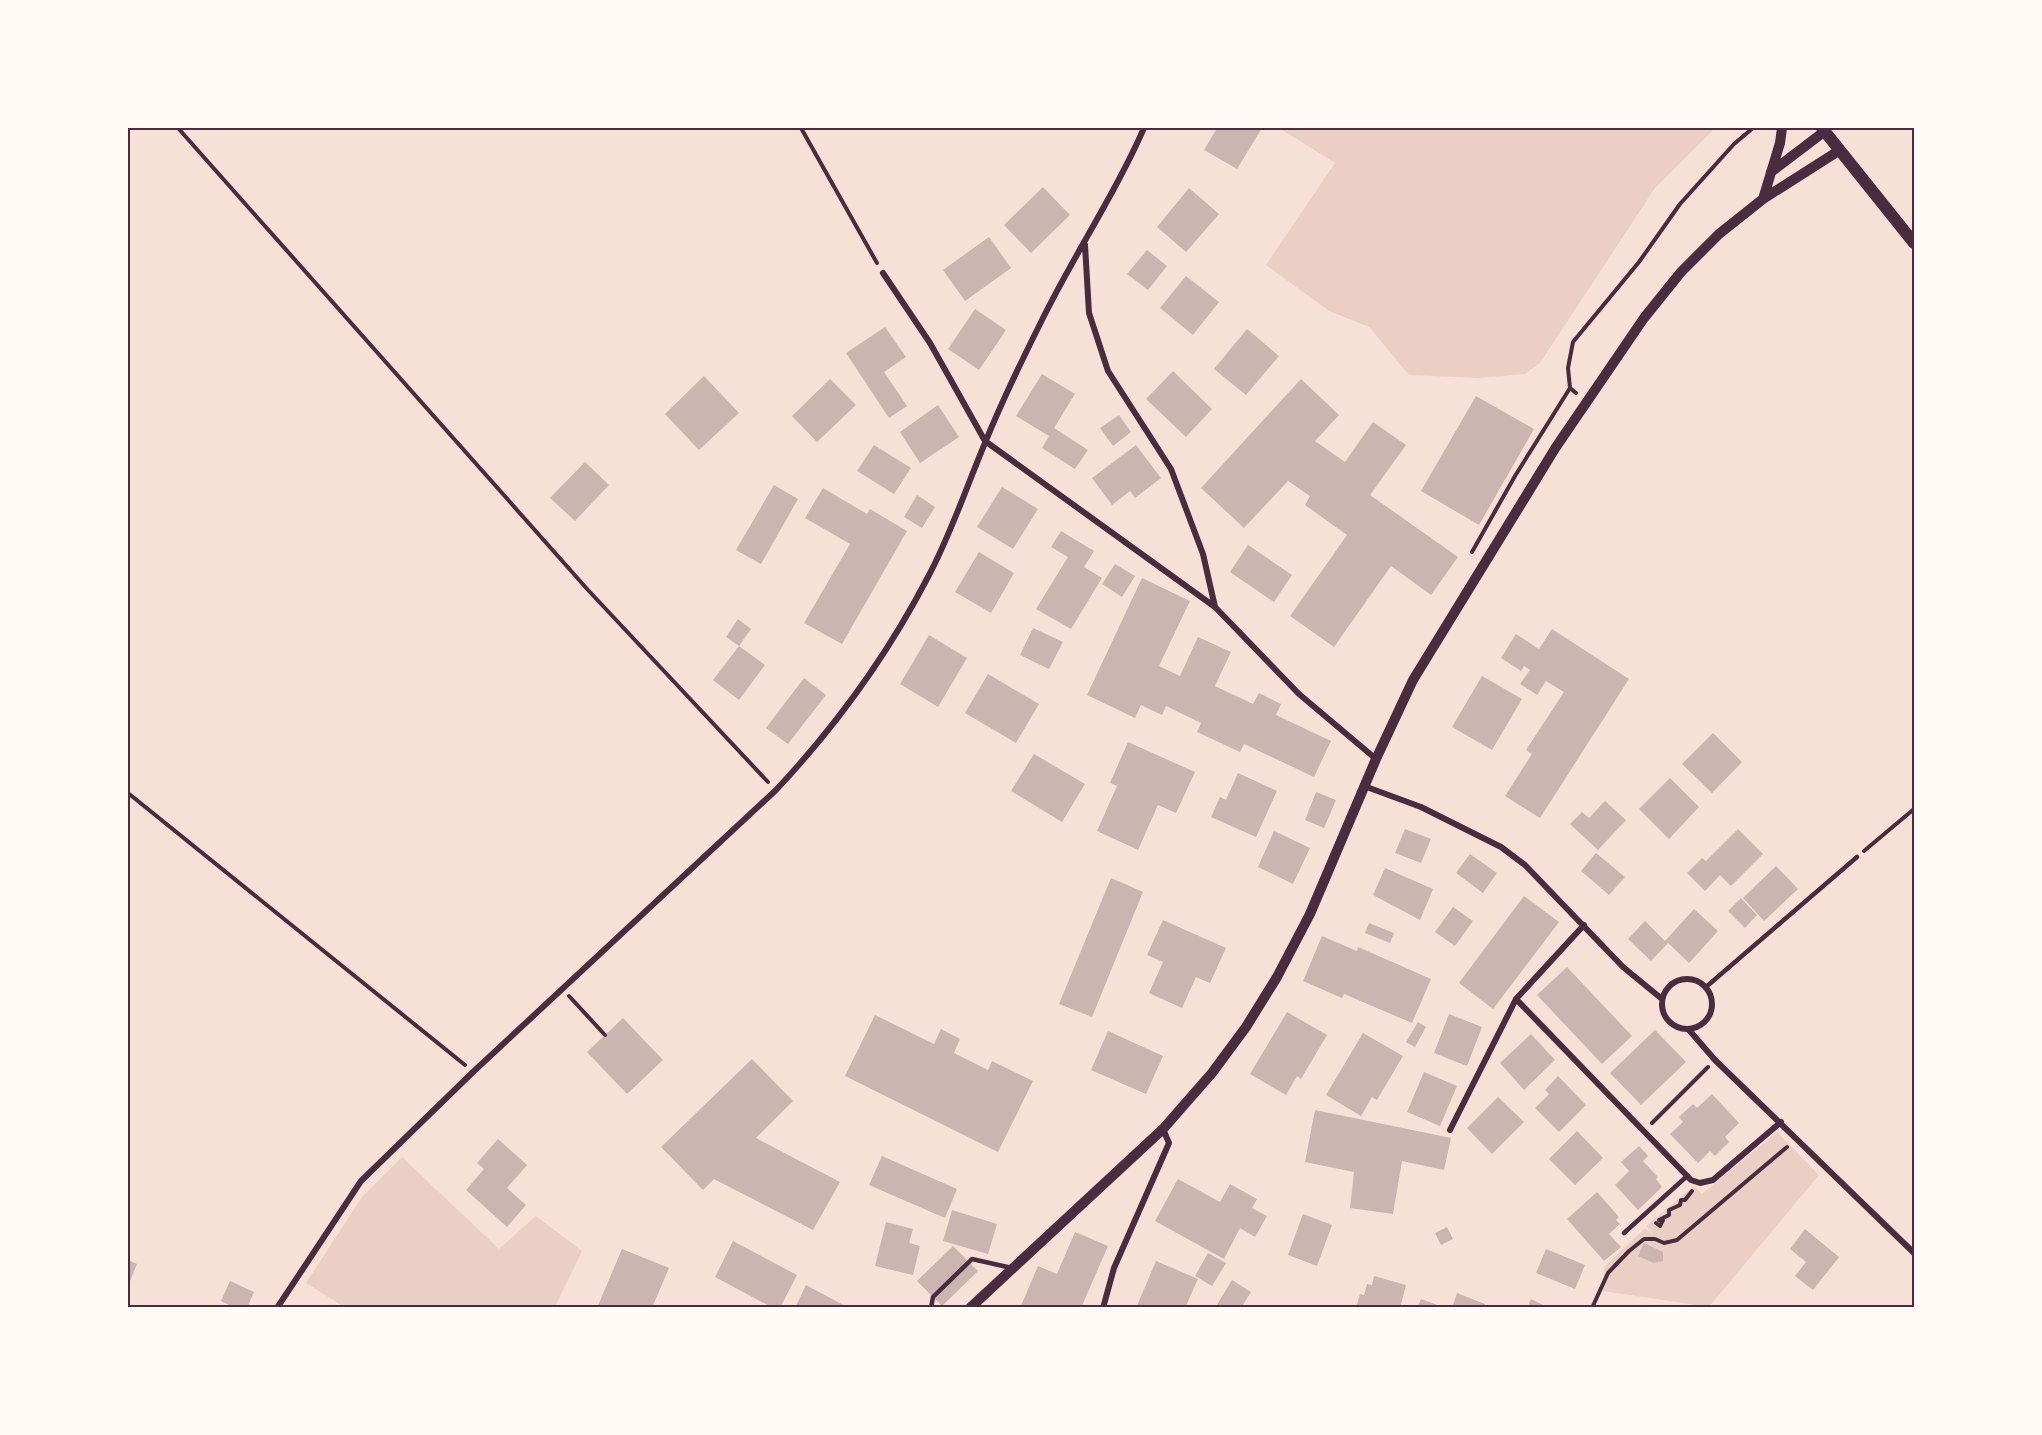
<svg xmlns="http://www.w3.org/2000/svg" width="2042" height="1435" viewBox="0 0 2042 1435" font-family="Cabin,sans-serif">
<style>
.green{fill:#ebcfc5}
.building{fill:#ccb4b1}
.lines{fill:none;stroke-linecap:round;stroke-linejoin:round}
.path{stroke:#4a2c40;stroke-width:4}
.service{stroke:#4a2c40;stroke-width:4.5}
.minor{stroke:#4a2c40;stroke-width:6}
.tertiary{stroke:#4a2c40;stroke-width:10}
.secondary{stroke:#4a2c40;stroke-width:12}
.neatline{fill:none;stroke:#4a2c40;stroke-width:2}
</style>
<rect width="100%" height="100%" fill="#f7e1d7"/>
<!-- green -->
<path class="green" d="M1279,128H1715L1655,188L1540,363L1525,374L1479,378L1409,375L1369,327L1329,311L1266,265L1335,163Z
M1777,1132L1819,1175L1709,1307L1603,1291L1604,1267L1645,1228L1654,1235L1646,1226L1694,1186L1702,1194Z
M402,1157L499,1249L536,1216L582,1251L555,1307H344L306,1283L362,1197Z"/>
<!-- building -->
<path class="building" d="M1217,128H1262L1237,169L1204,150Z
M1043,187L1070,215L1031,253L1004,225Z
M1189,188L1219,214L1186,252L1157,227Z
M989,237L1011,268L965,301L943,270Z
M1147,250L1167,266L1148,290L1127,274Z
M1186,276L1219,302L1193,335L1160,308Z
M975,309L1006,330L979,370L948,349Z
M885,327L906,357L884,372L907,406L889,418L846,353Z
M1247,329L1279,356L1246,395L1214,369Z
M1173,371L1212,409L1186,437L1146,399Z
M1042,374L1075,394L1054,428L1088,450L1075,469L1042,448L1049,436L1016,416Z
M704,376L739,413L699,450L665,414Z
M830,379L856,405L817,442L792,416Z
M1301,379L1339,415L1315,441L1345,462L1373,422L1406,445L1370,495L1458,557L1431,595L1391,566L1334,647L1290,616L1347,535L1305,505L1310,496L1288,481L1244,528L1201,488Z
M1476,396L1534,429L1479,525L1421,491Z
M938,405L959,437L920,463L900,432Z
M1119,415L1131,432L1113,446L1100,428Z
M874,445L911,468L894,494L857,471Z
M1136,445L1161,478L1135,498L1130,491L1112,505L1092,478Z
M585,462L609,485L575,521L550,498Z
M774,485L798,499L761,564L736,550Z
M1002,487L1038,509L1013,549L977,527Z
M823,488L867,514L870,509L907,531L842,644L804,623L850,544L805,518Z
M917,495L935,507L922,528L904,517Z
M1061,531L1094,551L1084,567L1102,578L1071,629L1036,609L1068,557L1051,547Z
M1248,545L1292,575L1274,602L1230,572Z
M979,552L1014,573L991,613L955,592Z
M1115,564L1135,576L1122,597L1102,584Z
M1142,578L1190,601L1159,666L1180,676L1198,637L1231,652L1215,686L1253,704L1259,693L1281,704L1276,715L1331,741L1314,777L1244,744L1240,752L1197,732L1201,723L1166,706L1162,715L1141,705L1135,718L1087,695Z
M738,619L751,629L739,646L765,665L739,700L713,680L739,646L726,637Z
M1033,628L1063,642L1049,669L1020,655Z
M1552,629L1629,679L1540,818L1505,796L1532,754L1526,750L1564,692L1546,681L1537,695L1520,684L1530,670L1524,666L1521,671L1501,658L1516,634L1539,649Z
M929,635L967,658L938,707L900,684Z
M988,674L1039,704L1016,743L965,713Z
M1482,676L1522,699L1492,750L1452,727Z
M804,678L826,695L788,744L766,728Z
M1713,733L1742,762L1712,793L1682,764Z
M1128,742L1195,772L1176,813L1158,805L1138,850L1097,831L1117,786L1110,783Z
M1034,754L1085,784L1062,822L1011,791Z
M1238,773L1277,791L1256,837L1211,817L1220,797L1226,800Z
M1670,778L1699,807L1669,839L1639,809Z
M1316,792L1336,800L1324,828L1305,820Z
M1605,801L1626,820L1598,850L1570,824L1582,812L1589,818Z
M1405,829L1431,839L1421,863L1395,853Z
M1738,829L1763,854L1731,886L1720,875L1705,891L1687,873L1702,858L1706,861Z
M1274,831L1310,848L1293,884L1258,867Z
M1596,853L1625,877L1609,895L1581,871Z
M1470,854L1497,873L1483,893L1456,873Z
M1776,866L1798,889L1764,921L1743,898Z
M1385,868L1433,889L1420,920L1373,895Z
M1111,878L1143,892L1092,1017L1059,1004Z
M1524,896L1559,922L1493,1009L1459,983Z
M1741,898L1757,915L1745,928L1728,911Z
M1453,907L1473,921L1455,946L1435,932Z
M1694,909L1718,931L1689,963L1668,943L1651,961L1628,939L1645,921L1665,941Z
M1163,920L1226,948L1210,983L1196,977L1182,1008L1149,993L1163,962L1147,955Z
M1369,923L1394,933L1390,943L1365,933Z
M1322,936L1357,951L1358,947L1431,979L1412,1023L1344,994L1342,998L1303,981Z
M1567,967L1632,1036L1602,1064L1537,995Z
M1287,1012L1327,1035L1301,1079L1297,1076L1286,1095L1250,1074Z
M1449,1014L1482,1027L1467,1066L1434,1053Z
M875,1015L934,1044L941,1029L960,1039L954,1053L988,1070L992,1061L1033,1081L998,1152L845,1076Z
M623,1018L663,1060L627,1094L587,1052Z
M1418,1022L1426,1027L1415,1047L1406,1042Z
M1655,1030L1686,1062L1641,1105L1610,1073Z
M1108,1031L1163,1056L1146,1094L1091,1070Z
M1363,1033L1403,1056L1377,1100L1372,1097L1361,1116L1326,1095Z
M1531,1034L1555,1060L1524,1090L1500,1063Z
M752,1059L793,1101L756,1138L840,1182L813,1230L714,1179L703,1190L661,1147Z
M1424,1072L1457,1086L1440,1126L1407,1112Z
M1558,1076L1586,1105L1559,1132L1535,1108L1549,1094L1545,1090Z
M1712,1094L1739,1123L1725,1137L1729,1142L1715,1156L1710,1151L1698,1163L1670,1134L1683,1122L1679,1117L1693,1104L1697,1108Z
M1498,1097L1524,1122L1492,1154L1467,1128Z
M1315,1110L1451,1138L1444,1170L1402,1161L1393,1214L1350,1208L1354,1172L1305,1162Z
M1577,1131L1603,1158L1575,1185L1549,1159Z
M498,1139L527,1165L507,1188L526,1205L507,1227L466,1190L484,1169L477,1163Z
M1639,1146L1648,1156L1643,1161L1658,1177L1656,1179L1662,1187L1638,1210L1615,1185L1629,1171L1621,1162Z
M882,1156L957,1189L945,1218L869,1185Z
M1178,1179L1220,1202L1230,1184L1257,1199L1252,1208L1267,1216L1255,1237L1240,1228L1224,1259L1155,1221Z
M1597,1192L1619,1217L1616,1220L1620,1224L1609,1234L1621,1247L1604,1261L1567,1219Z
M952,1210L997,1224L988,1254L943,1241Z
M1303,1214L1332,1225L1317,1266L1288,1255Z
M886,1222L913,1229L909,1243L920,1246L913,1275L875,1266Z
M1447,1227L1453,1239L1441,1245L1435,1233Z
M1805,1229L1839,1257L1813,1290L1795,1276L1806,1262L1790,1249Z
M1075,1232L1108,1246L1081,1308H1020L1038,1266L1057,1274Z
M733,1241L797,1275L780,1308H773L715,1277Z
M1644,1243L1663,1252V1261L1654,1263L1638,1256Z
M953,1246L978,1271L942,1306L917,1281Z
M622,1249L669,1268L652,1308H597Z
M1546,1249L1585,1265L1575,1289L1536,1273Z
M1208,1253L1226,1263L1212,1286L1195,1276Z
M128,1260L137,1264L128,1286Z
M1156,1261L1198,1279L1185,1308H1136Z
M1374,1276L1406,1285L1400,1308H1356L1360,1294L1364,1295L1367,1284L1372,1285Z
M1232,1280L1251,1292L1241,1308H1215Z
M230,1281L254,1292L247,1308H235L221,1301Z
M806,1285L849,1308H795Z
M1457,1293L1485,1304L1484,1308H1452Z
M1421,1299L1443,1307V1308H1417Z
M1531,1299L1549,1308H1527Z"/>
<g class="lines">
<!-- path -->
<path class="path" d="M178,128L588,590L768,782
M801,128L877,263
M1576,393L1570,388L1568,368L1573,342L1639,262L1680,204L1734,144L1753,128
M1472,552L1515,476L1570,388
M128,793L465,1065
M1864,851L1914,809
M569,996L605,1035
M1652,1123L1708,1067
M1659,1220L1669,1215V1210L1680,1205L1681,1200H1685L1692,1191
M1656,1223L1660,1226L1663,1220
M1592,1308L1608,1273L1629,1251L1644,1239H1655L1664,1243L1677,1240L1787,1147"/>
<!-- service -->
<path class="service" d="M1706,987L1857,857
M1624,1233L1686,1177
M931,1308L933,1297L972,1259L1012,1268"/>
<!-- minor -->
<path class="minor" d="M1085,245L1089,313L1108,371L1171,469L1203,554L1215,607
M883,273L930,343L985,441L1215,607L1299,694L1376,759
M1364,786L1421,807L1501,847L1525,865L1623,967L1662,999
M1662 1004a25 25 0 1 1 50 0a25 25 0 1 1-50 0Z
M1516,999L1691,1180L1700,1183L1713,1180L1781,1122
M1689,1030L1715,1060L1914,1253
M1450,1130L1516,999L1584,925
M277,1308L361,1181L473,1072L776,790C836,726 888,654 928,577C951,534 966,488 985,443C1002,401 1022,360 1042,320C1074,255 1115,194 1144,128
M1103,1308L1114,1268L1169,1143L1163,1129"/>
<!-- tertiary -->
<path class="tertiary" d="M1771,172L1825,131
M1763,199L1780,143L1782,128
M970,1308L1163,1129L1212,1073L1246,1027L1277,977L1310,914L1376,759L1413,680L1556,447L1644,318L1681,272L1719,234L1763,199L1840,150"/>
<!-- secondary -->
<path class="secondary" d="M1822,128L1914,243"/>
</g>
<!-- border -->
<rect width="2042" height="1435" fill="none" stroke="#fffaf5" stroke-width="258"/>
<rect x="129" y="129" width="1784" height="1177" class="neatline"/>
</svg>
